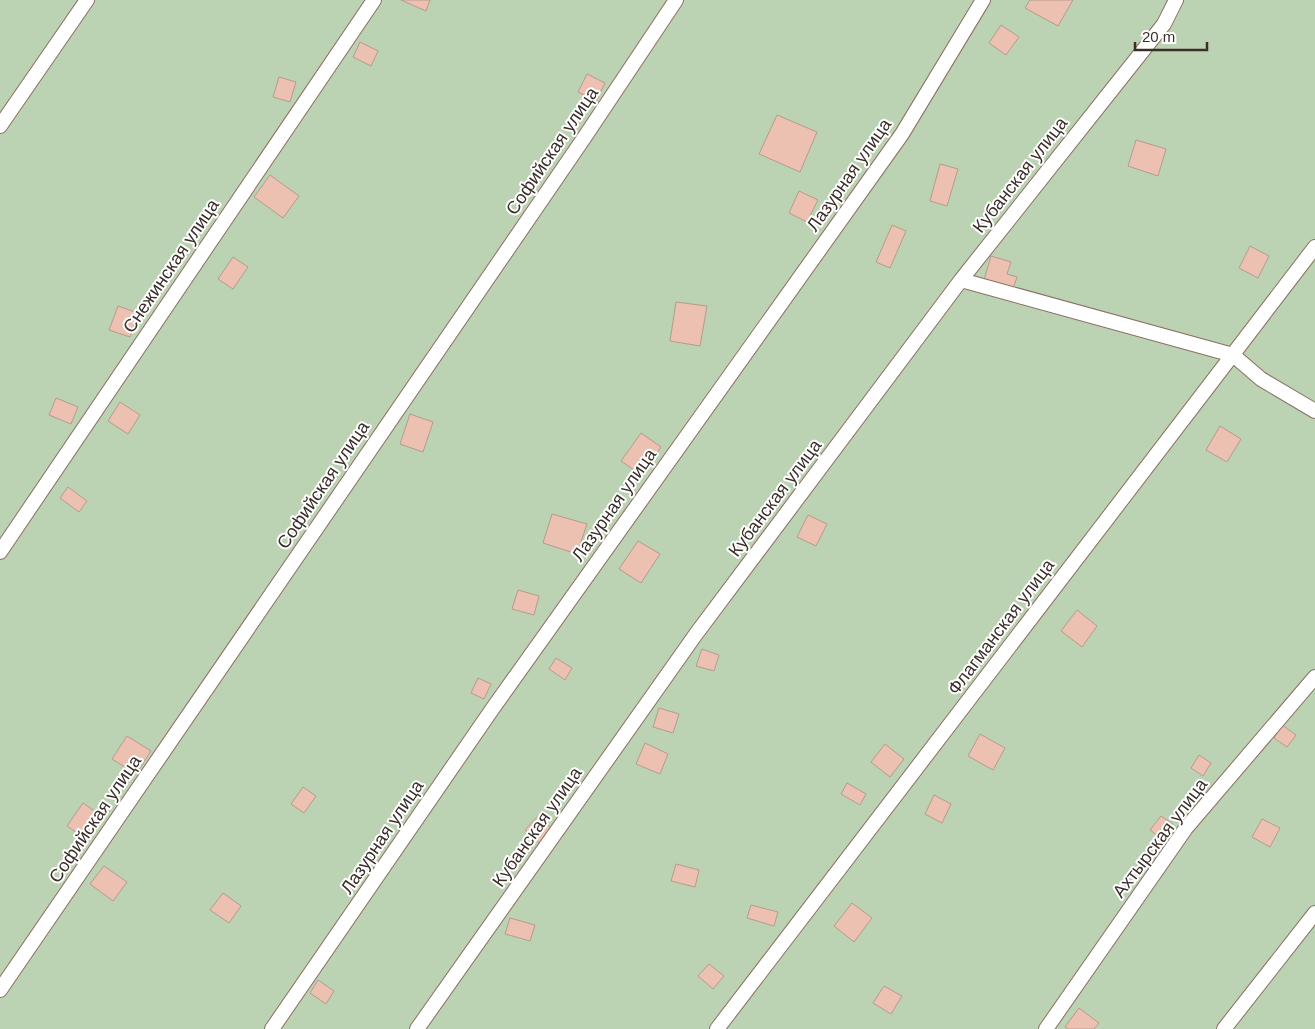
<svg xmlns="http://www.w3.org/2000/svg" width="1315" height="1029" viewBox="0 0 1315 1029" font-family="Helvetica,sans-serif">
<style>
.green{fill:#bbd2b3}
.building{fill:#ecc1b1;stroke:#b89a8f}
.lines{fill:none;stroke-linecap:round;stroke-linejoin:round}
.lane-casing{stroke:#8b6f64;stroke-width:16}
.lane{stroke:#fff;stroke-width:14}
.labels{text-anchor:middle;stroke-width:4;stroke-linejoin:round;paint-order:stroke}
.street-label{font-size:18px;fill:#3a2e29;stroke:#fff}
</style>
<rect width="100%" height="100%" fill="#fdf7f4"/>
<!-- green -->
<path class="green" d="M0,0H1315V1029H0Z"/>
<!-- building -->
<path class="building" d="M401,0H430L426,11Z
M1030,0H1073L1058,26L1025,8Z
M1001,25L1019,37L1006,55L989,43Z
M360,42L378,51L371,66L353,57Z
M587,74L605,83L596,101L578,92Z
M279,77L296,82L290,102L273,97Z
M777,115L817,132L800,172L759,154Z
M1136,140L1166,149L1158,176L1128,166Z
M940,164L958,169L947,206L930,201Z
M270,175L299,196L283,218L254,197Z
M799,191L818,200L807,222L789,213Z
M892,225L906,231L890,268L876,262Z
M1250,246L1269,256L1258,278L1239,268Z
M991,256L1011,262L1007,274L1017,277L1013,289L984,280Z
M233,257L248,267L233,289L218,279Z
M676,302L707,306L700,346L670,341Z
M118,306L138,313L130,337L109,330Z
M56,398L78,407L71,424L49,415Z
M120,402L140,415L128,434L108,421Z
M410,414L433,422L423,452L400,444Z
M1220,426L1241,439L1227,462L1206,450Z
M641,433L661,447L641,475L621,461Z
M68,487L87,501L79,512L60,498Z
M552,514L587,524L577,554L543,543Z
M808,515L827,524L816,546L797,537Z
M638,541L660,554L641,583L619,569Z
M518,590L539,596L534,615L512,609Z
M1077,610L1097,626L1082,647L1061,631Z
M702,649L719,655L714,671L696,666Z
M556,658L572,668L565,680L549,669Z
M478,678L491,684L484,699L471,693Z
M659,708L679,714L673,733L653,727Z
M1282,725L1296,735L1287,747L1274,738Z
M980,734L1005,748L993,770L968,756Z
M127,736L151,751L136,774L112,759Z
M645,743L668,754L660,774L636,764Z
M885,744L904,759L890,777L871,762Z
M1199,755L1211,763L1203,776L1191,768Z
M847,783L866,794L860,805L841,794Z
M303,787L316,796L304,813L291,804Z
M934,795L951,804L942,823L925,814Z
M83,803L103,817L87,840L67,826Z
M538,816L553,830L541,844L525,830Z
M1161,816L1173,824L1162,839L1150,830Z
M1262,819L1280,828L1270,847L1252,837Z
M676,864L699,870L695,887L671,881Z
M104,866L127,882L113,901L90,884Z
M223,893L241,906L229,923L210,910Z
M852,903L872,918L854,942L834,926Z
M751,905L778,912L774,926L747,918Z
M510,918L535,925L530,941L505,934Z
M709,964L724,976L713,989L698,976Z
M318,980L334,991L326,1004L310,993Z
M884,986L902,996L891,1014L873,1003Z
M1079,1008L1099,1023L1094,1029H1068L1065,1027Z"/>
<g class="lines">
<!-- lane casing -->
<g class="lane-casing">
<path id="lane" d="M0,126L87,0
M961,280L1233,355L1261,379L1315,411
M0,552L374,0
M0,990L584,138L676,0
M272,1029L493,708L902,134L983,0
M417,1029L696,634L961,280L1164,24L1176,0
M717,1029L1315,247
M1046,1029L1186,828L1315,677
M1224,1029L1315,913"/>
</g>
<!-- lane -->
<use href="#lane" class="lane"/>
</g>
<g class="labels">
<!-- street labels -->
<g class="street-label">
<text transform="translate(552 151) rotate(-56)" y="6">Софийская улица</text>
<text transform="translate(849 175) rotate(-55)" y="6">Лазурная улица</text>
<text transform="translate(1020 175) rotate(-52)" y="6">Кубанская улица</text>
<text transform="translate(171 266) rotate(-56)" y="6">Снежинская улица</text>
<text transform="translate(323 485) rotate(-56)" y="6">Софийская улица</text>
<text transform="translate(775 498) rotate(-53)" y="6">Кубанская улица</text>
<text transform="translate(614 505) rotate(-55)" y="6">Лазурная улица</text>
<text transform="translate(1001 627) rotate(-53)" y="6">Флагманская улица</text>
<text transform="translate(95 819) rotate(-56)" y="6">Софийская улица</text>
<text transform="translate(537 827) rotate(-55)" y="6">Кубанская улица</text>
<text transform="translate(382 837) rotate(-56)" y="6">Лазурная улица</text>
<text transform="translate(1160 838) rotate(-53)" y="6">Ахтырская улица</text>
</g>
</g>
<!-- scale -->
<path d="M1135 42v8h72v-8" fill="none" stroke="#3a2e29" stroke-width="2.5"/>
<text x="1142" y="42" font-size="15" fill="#3a2e29" stroke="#ffffff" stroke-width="4" paint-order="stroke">20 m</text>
</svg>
